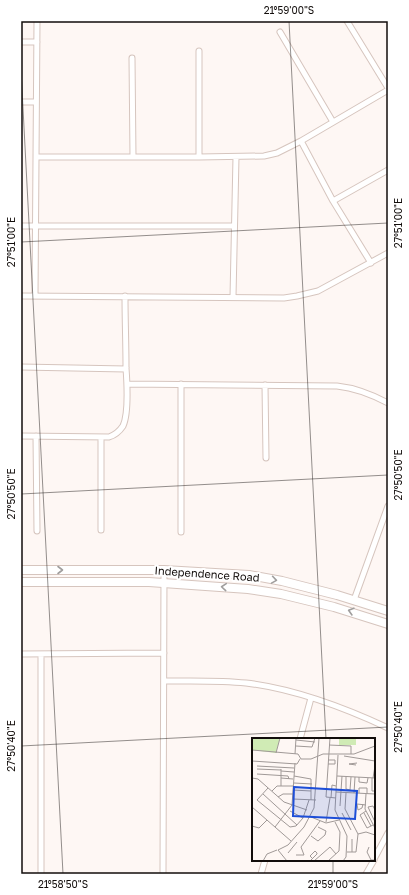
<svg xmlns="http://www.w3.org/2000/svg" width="409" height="895" viewBox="0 0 409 895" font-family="'Golos Text',sans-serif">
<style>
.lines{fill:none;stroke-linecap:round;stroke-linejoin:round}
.minor-casing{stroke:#d6c5be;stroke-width:7}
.primary-casing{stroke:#d6c5be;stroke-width:10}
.minor{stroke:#fff;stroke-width:5}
.primary{stroke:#fff;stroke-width:8}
.oneway{stroke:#a09e9d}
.ticks{fill:none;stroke:#120d0b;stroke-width:1;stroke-opacity:0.45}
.labels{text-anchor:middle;stroke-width:4;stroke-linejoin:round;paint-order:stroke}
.street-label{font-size:11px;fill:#120d0b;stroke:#fff}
.inset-road{fill:none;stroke:#a09997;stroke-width:1}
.view{fill:#1d4ed8;fill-opacity:0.15;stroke:#1d4ed8;stroke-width:2}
.inset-edge{fill:none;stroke:#120d0b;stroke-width:2}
.neatline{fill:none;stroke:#120d0b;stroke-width:1.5}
.ticks-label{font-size:10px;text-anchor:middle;fill:#120d0b}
</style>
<rect width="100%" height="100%" fill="#fef7f4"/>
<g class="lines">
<!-- minor casing -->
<g class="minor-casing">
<path id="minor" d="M347,21L388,88
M280,32L333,122
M21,42H37
M199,51V157
M132,58L133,157
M21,102H36
M301,141L333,201L371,263
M36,157H199L264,156L277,153L301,141L388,90
M333,201L388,170
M21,226H234
M21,296L284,298L297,296L318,291L388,253
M35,296L37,21
M233,297L236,157
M21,367L126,369
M127,384L337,386C356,388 371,394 388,403
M265,385L266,458
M21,436L109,437C115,435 119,432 123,426C129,413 127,382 126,368C126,344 125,320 125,296
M36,436L37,531
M101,437V530
M181,532V384
M354,600L388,506
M21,654L164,653
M164,681C191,681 219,680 246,683C296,689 343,707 388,728
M300,739L311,698
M374,859L388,833
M41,874V654
M163,874L164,570
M261,874L265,860
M366,874L374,860"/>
</g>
<!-- primary casing -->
<g class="primary-casing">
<path id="primary" d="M21,570H164L249,575L282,581L337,595L388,611
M21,582H149L248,589L281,594L334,607L388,624"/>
</g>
<!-- minor -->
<use href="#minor" class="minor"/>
<!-- primary -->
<use href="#primary" class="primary"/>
</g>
<!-- one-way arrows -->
<defs><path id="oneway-chevron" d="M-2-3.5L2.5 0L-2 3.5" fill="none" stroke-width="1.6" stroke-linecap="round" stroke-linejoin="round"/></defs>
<g class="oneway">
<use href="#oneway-chevron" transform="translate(60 570)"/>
<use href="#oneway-chevron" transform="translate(274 580) rotate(9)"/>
<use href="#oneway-chevron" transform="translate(224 587) rotate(-175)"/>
<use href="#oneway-chevron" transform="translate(351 611) rotate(-164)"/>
</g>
<!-- ticks -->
<path class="ticks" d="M289,21L326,739M21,70L63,874M21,242L388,223M21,494L388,475M21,746L388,727M333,860V874"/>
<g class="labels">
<!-- street labels -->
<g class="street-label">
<text transform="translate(207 574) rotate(4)" y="4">Independence Road</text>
</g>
</g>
<!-- overview -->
<g transform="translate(252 738)">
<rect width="123" height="123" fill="#fef7f4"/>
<path d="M0,0H28L24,15L0,12ZM87,0H104V7H87Z" fill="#d0ebb5"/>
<path class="inset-road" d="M78,0L74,59L84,60M44,2L63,4M77,7L99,8V16M44,8L60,9L63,0M0,12L46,16L49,21M24,15L28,0M43,16L44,0M86,17L83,72L95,98L94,119L91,123M92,18L123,23M49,21H59L71,16H102L123,8M0,23L45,26L48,21M76,26H83V22H76M104,27L97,26L105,25M5,28L42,30M5,31L29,32M29,33L42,34M5,36L36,38L37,41M42,38L59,41V62M85,38L123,40M94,39V51L98,52M107,39V44L115,45L116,40M0,40L6,41L32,64L55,72M29,40L41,41M120,40V53H123M121,40L123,28M42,45L60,46M29,48V31M16,50L5,62L38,89L44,88L51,80L57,62M41,52L59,53M98,52L99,39M20,53L25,48H42M84,54L123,56M94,55L93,71L106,96L104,114H95M102,55L103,39M107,55V50H115V56M11,56L45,87M114,56L113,71L123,90M26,59L31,56H41M79,60L80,47L84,48M41,61L64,62M111,66L110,70L106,72L105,66L114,67M88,68L90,38M0,69L39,103M123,72L121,68L116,69L123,84M38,73L51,80M114,73L108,77L115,90L121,87M90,75L99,92M112,75L119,88M59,79L74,85L87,82M74,84L78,60M0,88L7,90L15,82M23,89L40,67L43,25M106,96L114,94L123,97M59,98L66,103L73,97L74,93L66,89M117,109L115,114L119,122H123M100,114V101M36,115L45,104M44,117H52L49,109L68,83M11,123L15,116L25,112M35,123L26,112L36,107L52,89L62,70L67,0M58,123L65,116V115L63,113L58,118L60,120M62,123L78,109L84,116M76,123L87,113L88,94L83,84"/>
<path class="view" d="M42,49L105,53L103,81L41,78Z"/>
<rect width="123" height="123" class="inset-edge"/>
</g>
<!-- border -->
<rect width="409" height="895" fill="none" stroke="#ffffff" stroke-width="44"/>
<rect x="22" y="22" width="365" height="851" class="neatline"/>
<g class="ticks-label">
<text x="289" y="14">21°59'00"S</text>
<text transform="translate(398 223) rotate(-90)" y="4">27°51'00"E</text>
<text transform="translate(11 242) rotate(-90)" y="4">27°51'00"E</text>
<text transform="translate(398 475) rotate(-90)" y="4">27°50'50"E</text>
<text transform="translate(11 494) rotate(-90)" y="4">27°50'50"E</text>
<text transform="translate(398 727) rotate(-90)" y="4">27°50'40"E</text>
<text transform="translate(11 746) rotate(-90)" y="4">27°50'40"E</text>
<text x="63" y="888">21°58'50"S</text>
<text x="333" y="888">21°59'00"S</text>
</g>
</svg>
